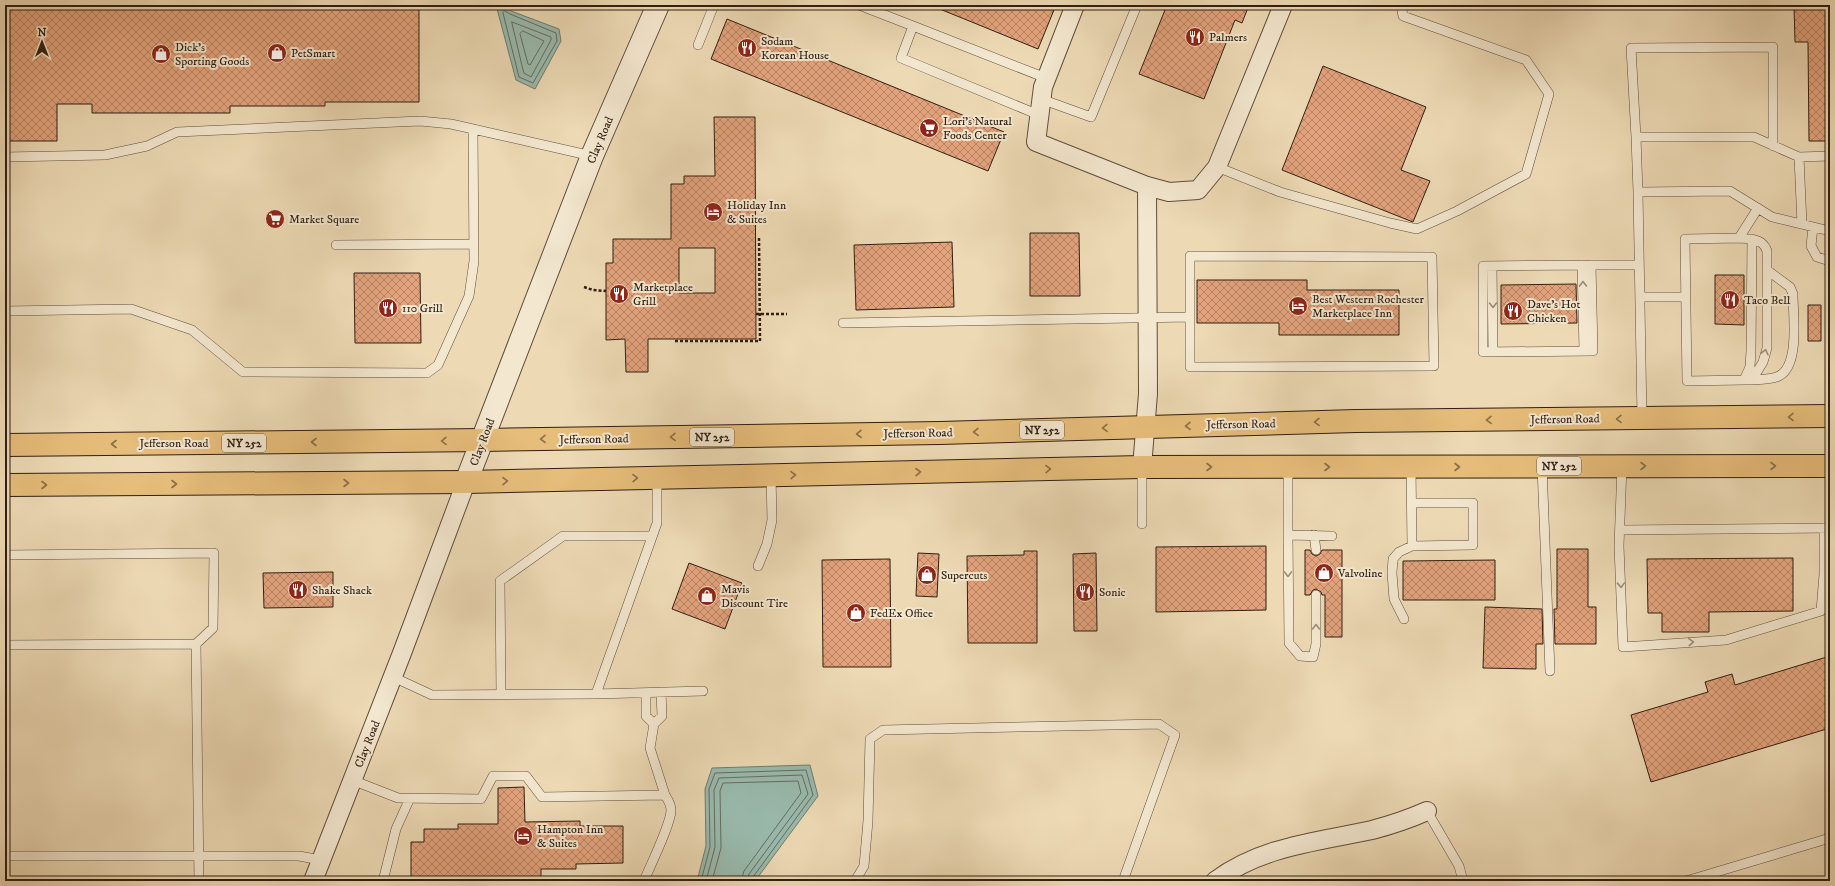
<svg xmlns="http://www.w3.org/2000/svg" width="1835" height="886" viewBox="0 0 1835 886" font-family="'IM FELL DW Pica',serif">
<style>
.water{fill:#99bbae;stroke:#6f7c70}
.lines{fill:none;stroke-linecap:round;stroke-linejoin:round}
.shore{stroke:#646c60;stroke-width:1}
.building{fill:url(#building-cross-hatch);stroke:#301e13;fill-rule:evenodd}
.service-casing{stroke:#5f4d3c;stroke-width:10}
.minor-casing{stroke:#5f4d3c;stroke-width:20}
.tertiary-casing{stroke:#5f4d3c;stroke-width:24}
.primary-casing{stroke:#301e13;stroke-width:24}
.path{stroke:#301e13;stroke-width:2.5;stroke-dasharray:3 2;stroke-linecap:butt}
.service{stroke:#f3e7cf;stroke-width:9}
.minor{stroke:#f3e7cf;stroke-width:18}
.tertiary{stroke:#f3e7cf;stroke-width:22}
.primary{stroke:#e6bd7a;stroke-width:22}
.oneway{stroke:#9b8d7a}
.oneway2{stroke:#8b6e46}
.labels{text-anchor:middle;stroke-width:4;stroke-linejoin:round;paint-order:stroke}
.shield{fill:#f3e7cf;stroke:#6a5a4b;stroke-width:1}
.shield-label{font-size:11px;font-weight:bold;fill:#301e13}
.poi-label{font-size:12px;fill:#301e13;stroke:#f3e7cf;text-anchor:start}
.street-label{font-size:12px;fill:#301e13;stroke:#f3e7cf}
</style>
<defs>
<pattern id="building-cross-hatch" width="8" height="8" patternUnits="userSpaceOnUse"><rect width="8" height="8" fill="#e3a37c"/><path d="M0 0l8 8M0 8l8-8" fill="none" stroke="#b88464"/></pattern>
</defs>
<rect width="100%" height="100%" fill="#eddab5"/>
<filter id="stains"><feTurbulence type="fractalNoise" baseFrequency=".005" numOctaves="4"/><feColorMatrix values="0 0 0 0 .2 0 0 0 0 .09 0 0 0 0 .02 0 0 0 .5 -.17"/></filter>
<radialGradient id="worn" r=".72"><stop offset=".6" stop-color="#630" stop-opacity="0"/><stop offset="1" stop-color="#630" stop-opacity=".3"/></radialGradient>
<!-- water -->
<path class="water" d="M496,5H508L511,11L559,29L561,41L535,89L516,80Z
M810,765L818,796L755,881H697L706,846L705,789L712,768Z"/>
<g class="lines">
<!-- shore -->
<path class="shore" d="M505,11L510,14L556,33L557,41L533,83L519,77L503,13Z
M512,22L551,37V40L531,77L524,73Z
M523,31L544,41L530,65L528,64L520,34Z
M701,881L710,847L709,789L715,773L806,770L813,795L753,877L752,881
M706,881L715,847L714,790L719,778L802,775L808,794L749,874L747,881
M712,881L721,848L720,791L723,783L798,781L801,793L744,871L741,881"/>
</g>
<!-- building -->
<path class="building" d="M5,5H419V102H325V106H230V113H92V104H57V141H5Z
M930,5H1056L1038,49Z
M1167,5H1249L1242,23L1235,20L1204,99L1139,74Z
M1794,5H1830V141H1809L1808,42H1795Z
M727,19L1004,132L988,171L711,59Z
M1323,66L1426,107L1401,170L1430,181L1413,222L1282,170Z
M714,117H755L756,339H648V372H626L625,339L606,340V263H613V239H671V184H684V176H715ZM679,248H715V293H679Z
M1030,233H1079L1080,296H1030Z
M952,242L954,307L856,310L854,245Z
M354,273H420L421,343H355Z
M1715,275H1744V325L1715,324Z
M1197,280H1307V290H1399V335H1279V323H1197Z
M1576,284L1577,323L1501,324V285Z
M1808,305H1821V341H1808Z
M1266,546V610L1156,612V547Z
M1557,549H1588V607H1596V644H1555L1554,609H1557Z
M1305,550H1310L1312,554L1316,556L1320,554L1322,550H1342V637H1325V595H1322L1321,592L1316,589L1313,590L1310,595H1305Z
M1024,551H1037V643H968L967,556L1024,555Z
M918,553L939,554L937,597L916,596Z
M1096,553L1097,631H1074L1073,554Z
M1793,558V611L1709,612V632H1662V613H1648L1647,559Z
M890,559L891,667H823L822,560Z
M1495,560V600H1403V561Z
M689,563L742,583L725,629L672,609Z
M333,572V607L264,608L263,573Z
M1485,607L1542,609L1543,644H1536V669L1483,668Z
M1830,656V728L1651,782L1631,715L1708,692L1705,682L1732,674L1735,685Z
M524,787L525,822L580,821V826H623V863L576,864V869H541V881H411V842H424V829H458V824H498V788Z"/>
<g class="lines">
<!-- service casing -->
<g class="service-casing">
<path id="service" d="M859,5L913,26
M698,45L714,5
M1041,99L1091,117L1137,5
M1039,115L901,58L913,26L1046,78
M1636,137L1631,48L1773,47V146
M5,157L105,155L147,146L177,132L420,121L451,124L592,156
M1799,157L1802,224
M1217,167L1280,192L1390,223L1417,229L1457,211L1526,174L1549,94L1526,60L1403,16L1401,5
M1638,192L1636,137H1754L1799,157L1830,156
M1813,227L1811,246L1817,257L1830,261
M1739,238L1752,239L1751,351L1750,367L1744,380L1687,381L1685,239Z
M1739,238L1758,208
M336,245L474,244
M1582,265L1584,351
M1591,265L1483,266V352L1593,351L1591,265H1639
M1492,266L1493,352
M1640,297H1685
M5,311L131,309L192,330L243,372L427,373L438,365L469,296L474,261L473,129
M843,323L1190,317V256L1432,257L1434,366L1190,367V317
M1744,380H1752L1763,362L1767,348V251C1764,243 1760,241 1752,239
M1752,380C1762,379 1771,380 1779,376C1800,365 1793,315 1793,294L1790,287L1767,270
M1642,418L1638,192L1730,191L1772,217L1830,231
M1542,466L1550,671
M1622,466L1619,546L1623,647L1726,640L1821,611L1824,574V528
M1288,467V535L1332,536
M1411,467L1412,546L1473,545V503H1413
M1142,524V467
M1620,530L1830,528
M1288,535L1289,643L1300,656L1313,657L1316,644V595
M1314,535L1316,550
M5,555L214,553L213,628L196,644L5,645
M758,566L767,544L772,520L771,475
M1404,619L1394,599L1392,573L1393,559L1399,552L1412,546
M196,644L199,881
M393,677L432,695L596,694L703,691
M596,694L657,523V478
M501,695L500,581L563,536H652
M654,724L662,716L661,692
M352,780L398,798L481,799L493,776H526L542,797L665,795
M1427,811L1459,866L1463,881
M5,856H299L321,860
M383,881L396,829L410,798
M644,881C650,866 671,824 671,810C671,804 668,800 665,795L650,748L654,724L646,716V693
M855,881L864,866L868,821L870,739L883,730L1159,724L1175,735L1123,881
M1686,881L1830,838"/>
</g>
<!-- minor casing -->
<g class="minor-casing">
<path id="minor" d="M1075,5L1043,87L1036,142L1147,186L1148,394L1142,467
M1147,186L1169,192L1198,190L1217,167L1283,5
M313,881L402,653L466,482
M1215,881C1262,846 1317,842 1372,830C1391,825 1409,819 1427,811"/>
</g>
<!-- tertiary casing -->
<g class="tertiary-casing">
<path id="tertiary" d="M466,482L592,156L658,5"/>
</g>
<!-- primary casing -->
<g class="primary-casing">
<path id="primary" d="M5,445L483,440L940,433L1356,421L1830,416
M5,485L466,482L1142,467L1830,466"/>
</g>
<!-- path -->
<path class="path" d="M584,287L593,290L606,291
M756,314H787
M675,341H760L759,238"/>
<!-- service -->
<use href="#service" class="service"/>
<!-- minor -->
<use href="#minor" class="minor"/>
<!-- tertiary -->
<use href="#tertiary" class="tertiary"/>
<!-- primary -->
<use href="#primary" class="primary"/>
</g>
<!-- one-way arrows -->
<defs><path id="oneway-chevron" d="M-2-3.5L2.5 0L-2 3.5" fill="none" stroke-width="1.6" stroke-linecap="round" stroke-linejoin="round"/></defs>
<g class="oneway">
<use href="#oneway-chevron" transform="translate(1583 284) rotate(-91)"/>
<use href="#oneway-chevron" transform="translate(1493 305) rotate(89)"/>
<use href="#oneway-chevron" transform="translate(1765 352) rotate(-77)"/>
<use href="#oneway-chevron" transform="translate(1288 574) rotate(90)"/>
<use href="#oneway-chevron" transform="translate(1621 585) rotate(88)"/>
<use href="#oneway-chevron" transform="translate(1316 627) rotate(-90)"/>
<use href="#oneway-chevron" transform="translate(1691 642) rotate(-4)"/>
</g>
<g class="oneway2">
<use href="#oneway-chevron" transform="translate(1791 417) rotate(179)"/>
<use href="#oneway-chevron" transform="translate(1619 419) rotate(179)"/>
<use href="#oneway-chevron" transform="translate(1489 420) rotate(179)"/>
<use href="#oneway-chevron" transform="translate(1317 422) rotate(179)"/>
<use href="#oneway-chevron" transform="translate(1188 426) rotate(179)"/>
<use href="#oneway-chevron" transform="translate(1105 428) rotate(178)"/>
<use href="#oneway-chevron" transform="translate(976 432) rotate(178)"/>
<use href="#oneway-chevron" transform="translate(859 434) rotate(179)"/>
<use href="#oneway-chevron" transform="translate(673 437) rotate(179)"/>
<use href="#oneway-chevron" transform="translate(543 439) rotate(179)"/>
<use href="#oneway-chevron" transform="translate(444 441) rotate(179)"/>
<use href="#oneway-chevron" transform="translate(314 442) rotate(180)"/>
<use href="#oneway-chevron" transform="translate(114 444) rotate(180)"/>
<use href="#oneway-chevron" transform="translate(1643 466)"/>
<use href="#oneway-chevron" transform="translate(1773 466)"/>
<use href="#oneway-chevron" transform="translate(1209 467)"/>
<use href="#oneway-chevron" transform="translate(1327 467)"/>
<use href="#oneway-chevron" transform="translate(1457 467)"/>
<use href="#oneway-chevron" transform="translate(1048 469) rotate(-1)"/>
<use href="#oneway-chevron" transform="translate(918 472) rotate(-1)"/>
<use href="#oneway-chevron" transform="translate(793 475) rotate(-1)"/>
<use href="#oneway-chevron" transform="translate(635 478) rotate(-1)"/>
<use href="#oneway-chevron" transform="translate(505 481) rotate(-1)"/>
<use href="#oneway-chevron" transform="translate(346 483)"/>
<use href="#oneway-chevron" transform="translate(174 484)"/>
<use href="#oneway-chevron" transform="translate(44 485)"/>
</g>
<!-- icons -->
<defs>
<g id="restaurant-disc" transform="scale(1)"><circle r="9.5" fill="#8f2418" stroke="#f3e7cf"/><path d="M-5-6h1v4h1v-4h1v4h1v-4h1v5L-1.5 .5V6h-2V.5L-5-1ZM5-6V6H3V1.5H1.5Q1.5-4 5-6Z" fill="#fff"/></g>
<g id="shop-disc" transform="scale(1)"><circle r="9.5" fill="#8f2418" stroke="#f3e7cf"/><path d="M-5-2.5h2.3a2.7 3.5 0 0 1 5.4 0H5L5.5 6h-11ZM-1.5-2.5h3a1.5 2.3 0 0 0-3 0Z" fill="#fff"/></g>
<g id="supermarket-disc" transform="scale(1)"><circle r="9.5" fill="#8f2418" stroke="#f3e7cf"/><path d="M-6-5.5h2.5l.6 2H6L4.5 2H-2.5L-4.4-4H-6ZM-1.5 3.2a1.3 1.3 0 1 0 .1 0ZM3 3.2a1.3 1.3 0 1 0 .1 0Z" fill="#fff"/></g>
<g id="hotel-disc" transform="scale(1)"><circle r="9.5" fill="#8f2418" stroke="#f3e7cf"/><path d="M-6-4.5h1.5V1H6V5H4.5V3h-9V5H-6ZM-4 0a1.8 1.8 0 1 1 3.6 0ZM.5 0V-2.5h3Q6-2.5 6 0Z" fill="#fff"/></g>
</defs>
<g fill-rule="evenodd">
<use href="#restaurant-disc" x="1195" y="37"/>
<use href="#restaurant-disc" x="747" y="48"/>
<use href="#shop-disc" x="277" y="53"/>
<use href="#shop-disc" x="161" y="54"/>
<use href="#supermarket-disc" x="929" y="128"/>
<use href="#hotel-disc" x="713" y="212"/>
<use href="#supermarket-disc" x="275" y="219"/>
<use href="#restaurant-disc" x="619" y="294"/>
<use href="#restaurant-disc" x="1730" y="300"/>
<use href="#hotel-disc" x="1298" y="306"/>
<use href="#restaurant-disc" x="388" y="308"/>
<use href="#restaurant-disc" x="1513" y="311"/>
<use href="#shop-disc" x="1324" y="573"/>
<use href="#shop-disc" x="927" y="575"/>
<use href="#restaurant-disc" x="298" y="590"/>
<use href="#restaurant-disc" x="1085" y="592"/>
<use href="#shop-disc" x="707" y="596"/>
<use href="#shop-disc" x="856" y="613"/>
<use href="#hotel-disc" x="523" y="836"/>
</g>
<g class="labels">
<!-- shield labels -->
<g class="shield">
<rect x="1020" y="421" width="44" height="18" rx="3"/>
<rect x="690" y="428" width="44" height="18" rx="3"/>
<rect x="222" y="434" width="44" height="18" rx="3"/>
<rect x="1537" y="457" width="44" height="18" rx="3"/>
</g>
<g class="shield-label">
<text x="1042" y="434">NY 252</text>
<text x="712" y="441">NY 252</text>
<text x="244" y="447">NY 252</text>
<text x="1559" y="470">NY 252</text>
</g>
<!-- poi labels -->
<g class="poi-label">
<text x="1209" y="41">Palmers</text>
<text x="761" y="45">Sodam<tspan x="761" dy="14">Korean House</tspan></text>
<text x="175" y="51">Dick's<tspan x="175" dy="14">Sporting Goods</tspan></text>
<text x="291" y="57">PetSmart</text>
<text x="943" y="125">Lori's Natural<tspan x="943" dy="14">Foods Center</tspan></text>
<text x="727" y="209">Holiday Inn<tspan x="727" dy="14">&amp; Suites</tspan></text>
<text x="289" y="223">Market Square</text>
<text x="633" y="291">Marketplace<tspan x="633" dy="14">Grill</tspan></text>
<text x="1312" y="303">Best Western Rochester<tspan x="1312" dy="14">Marketplace Inn</tspan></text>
<text x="1744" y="304">Taco Bell</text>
<text x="1527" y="308">Dave's Hot<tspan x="1527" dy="14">Chicken</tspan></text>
<text x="402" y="312">110 Grill</text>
<text x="1338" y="577">Valvoline</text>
<text x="941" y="579">Supercuts</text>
<text x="721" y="593">Mavis<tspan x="721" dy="14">Discount Tire</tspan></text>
<text x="312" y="594">Shake Shack</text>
<text x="1099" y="596">Sonic</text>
<text x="870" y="617">FedEx Office</text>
<text x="537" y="833">Hampton Inn<tspan x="537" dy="14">&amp; Suites</tspan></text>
</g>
<!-- street labels -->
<g class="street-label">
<text transform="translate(600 140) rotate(-67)" y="4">Clay Road</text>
<text transform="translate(1565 419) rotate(-1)" y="4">Jefferson Road</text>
<text transform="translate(1241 424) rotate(-1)" y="4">Jefferson Road</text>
<text transform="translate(918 433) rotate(-1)" y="4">Jefferson Road</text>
<text transform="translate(594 439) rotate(-1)" y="4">Jefferson Road</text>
<text transform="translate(482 442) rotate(-69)" y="4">Clay Road</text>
<text x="174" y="447">Jefferson Road</text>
<text transform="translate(367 744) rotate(-68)" y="4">Clay Road</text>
</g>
</g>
<!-- margin -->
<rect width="1835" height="886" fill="none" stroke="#eddab5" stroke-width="20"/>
<rect x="6" y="6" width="1823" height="874" fill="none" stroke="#301e13" stroke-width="2"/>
<rect x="10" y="10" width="1815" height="866" fill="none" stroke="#301e13"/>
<!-- north arrow -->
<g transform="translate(42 42)" stroke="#f3e7cf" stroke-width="3" paint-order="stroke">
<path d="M0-3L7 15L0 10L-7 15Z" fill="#301e13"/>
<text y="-6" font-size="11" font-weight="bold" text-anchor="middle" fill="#301e13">N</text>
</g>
<rect width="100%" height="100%" filter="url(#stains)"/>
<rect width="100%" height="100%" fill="url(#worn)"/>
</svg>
